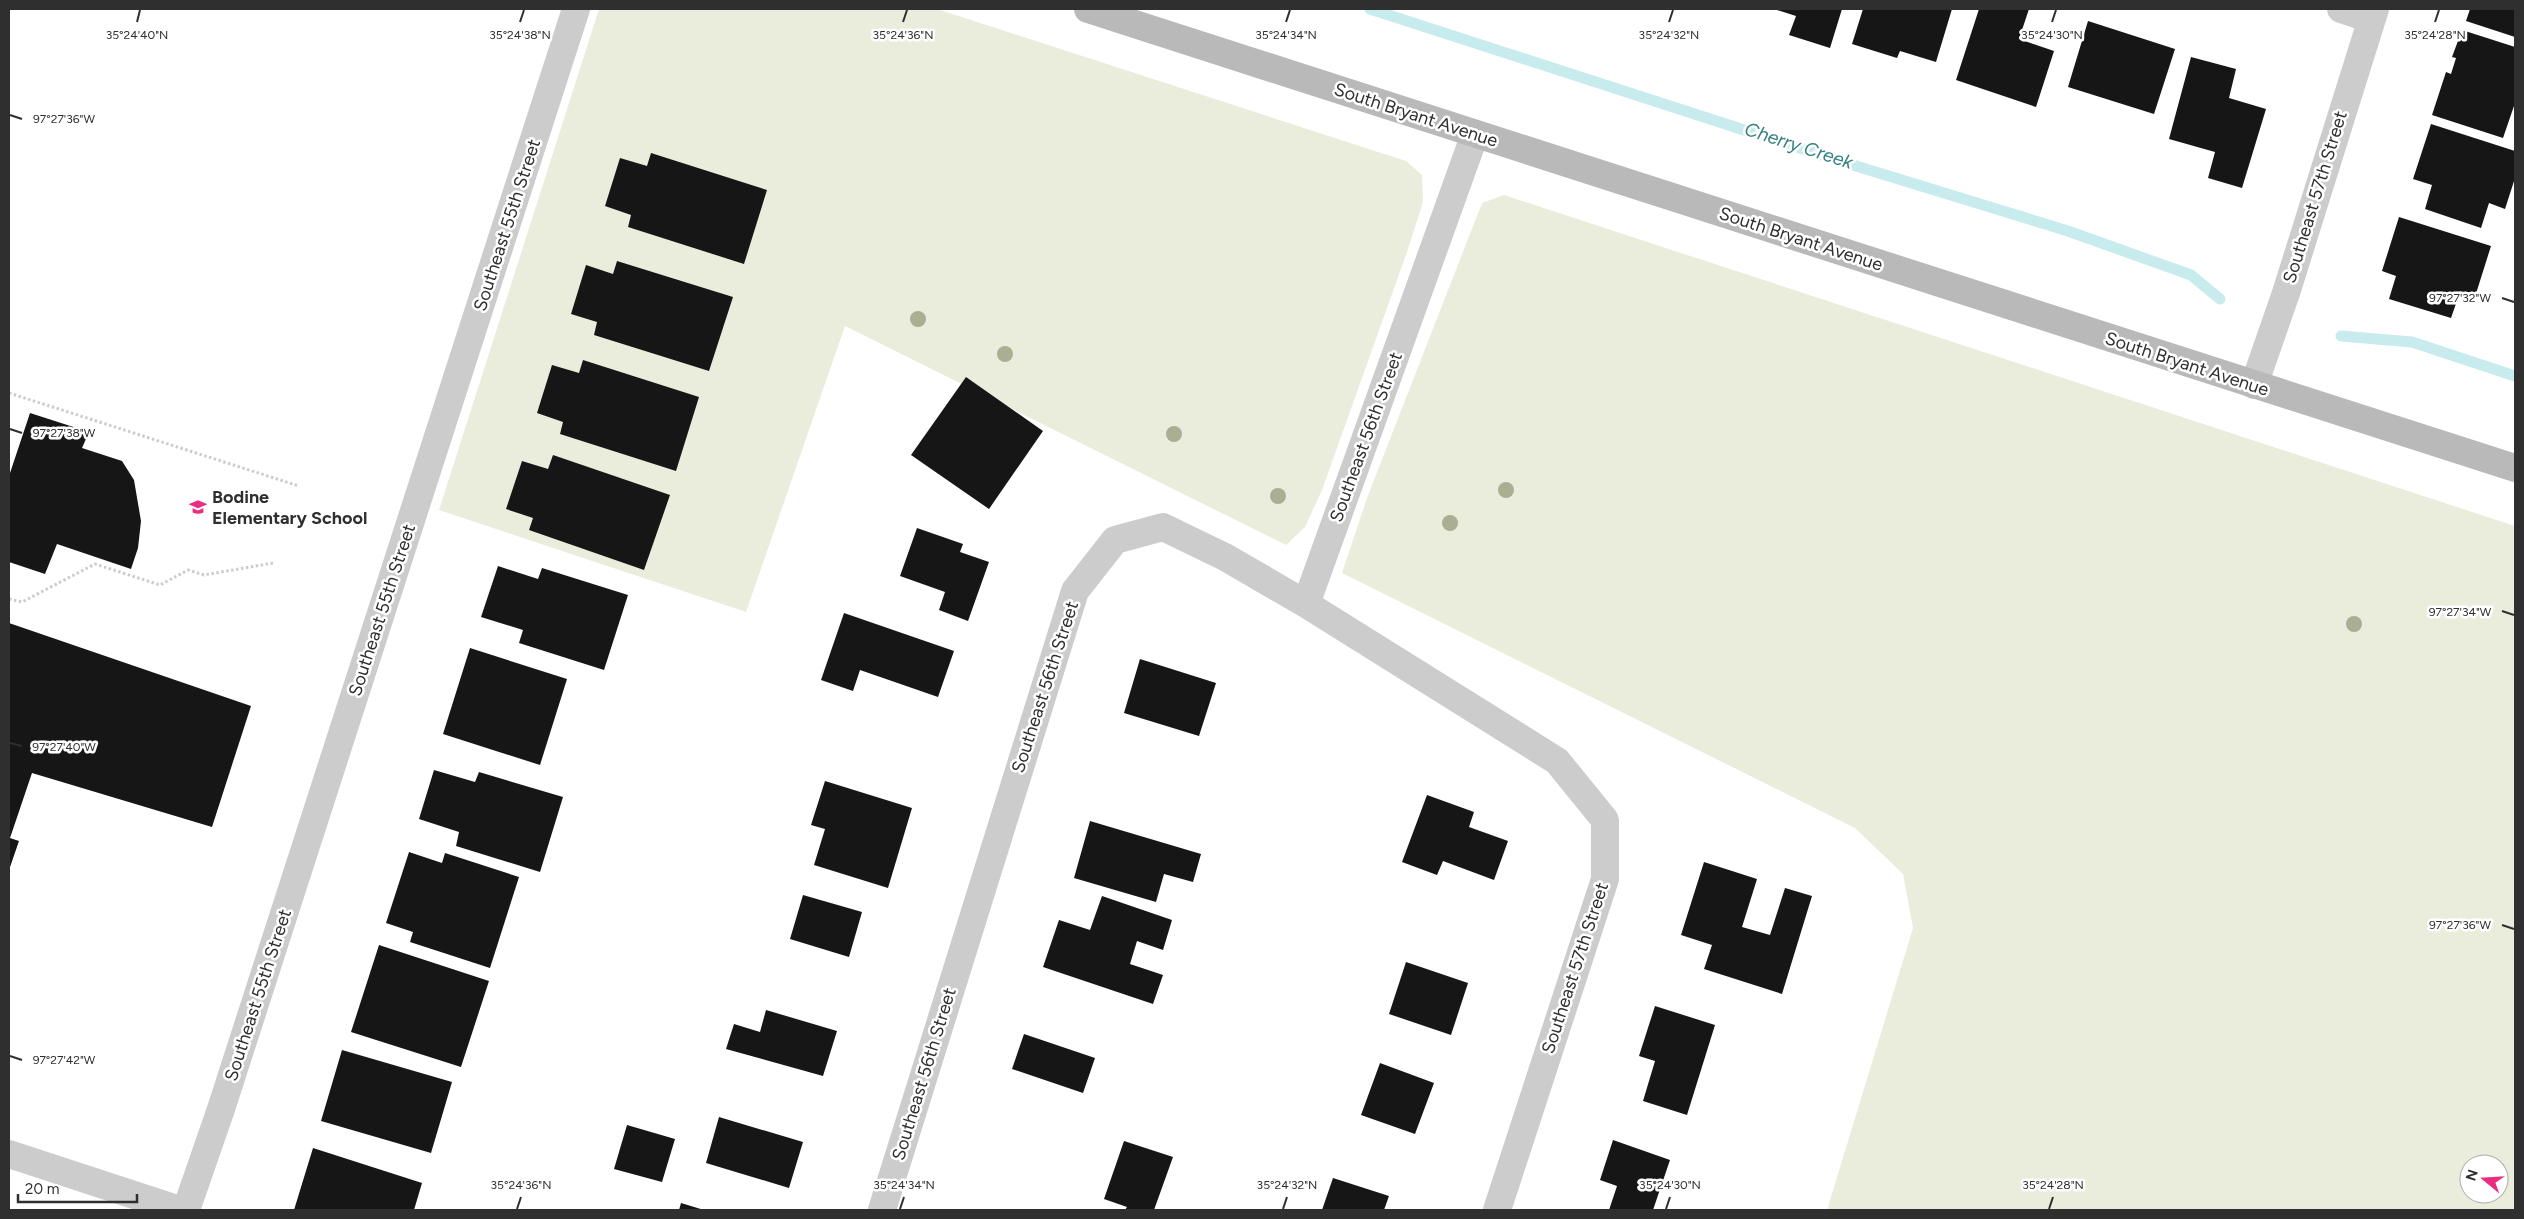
<svg xmlns="http://www.w3.org/2000/svg" width="2524" height="1219" viewBox="0 0 2524 1219" font-family="Figtree,sans-serif">
<style>
.green{fill:#ebeddc;fill-rule:evenodd}
.lines{fill:none;stroke-linecap:round;stroke-linejoin:round}
.stream{stroke:#c8eced;stroke-width:11}
.building{fill:#161616}
.path{stroke:#ccc;stroke-width:3;stroke-dasharray:2.5 2.5;stroke-linecap:butt}
.street{stroke:#ccc;stroke-width:28}
.secondary{stroke:#b9b9b9;stroke-width:28}
.tree{fill:#aaae93}
.ticks{fill:none;stroke:#2f2f2f;stroke-width:2}
.labels{text-anchor:middle;stroke-width:5;stroke-linejoin:round;paint-order:stroke}
.street-label{font-size:18px;fill:#2f2f2f;stroke:#fff}
.poi-label{font-size:18px;font-weight:bold;fill:#2f2f2f;stroke:#fff;text-anchor:start}
.water-label{font-size:19px;font-style:italic;fill:#347f80;stroke:#fff}
.ticks-label{font-size:12px;text-anchor:middle;fill:#2f2f2f;stroke:#fff;stroke-width:5;stroke-linejoin:round;paint-order:stroke}
</style>
<rect width="100%" height="100%" fill="#fff"/>
<!-- green -->
<path class="green" d="M599,9H937L1406,161L1422,175L1423,202L1407,252L1322,490L1305,527L1286,545L845,326L746,612L439,510Z
M1504,195L2515,526V1210H1827L1913,928L1903,874L1855,828L1342,573L1367,498L1482,203ZM2469,1164H2499V1194H2469Z"/>
<g class="lines">
<!-- stream -->
<path class="stream" d="M1370,9L1843,162L2068,231L2191,275L2220,299
M2341,336L2412,342L2515,376"/>
</g>
<!-- building -->
<path class="building" d="M1774,9H1842L1830,48L1789,35L1796,16Z
M1863,9H1952L1936,62L1900,51L1897,58L1852,44Z
M1979,9H2029L2019,39L2054,51L2036,107L1956,80Z
M2470,9H2515V37L2466,21Z
M2088,21L2175,49L2154,114L2068,87Z
M2462,30L2515,47V103L2503,138L2432,115L2446,72L2451,74L2456,58L2452,57Z
M2191,57L2236,69L2229,98L2266,109L2242,188L2208,178L2215,152L2169,139Z
M2431,124L2515,151V178L2505,209L2489,203L2481,228L2425,209L2432,185L2413,179Z
M651,153L767,190L744,264L628,227L631,215L605,206L620,158L647,166Z
M2399,217L2491,246L2474,300L2459,295L2451,318L2389,299L2396,276L2382,271Z
M617,261L733,297L709,371L594,335L597,322L571,314L586,265L613,274Z
M583,360L699,397L676,471L560,434L563,422L537,413L552,365L579,373Z
M966,377L1043,431L989,509L911,455Z
M30,413L89,432L82,448L122,461L134,480L141,521L138,548L131,569L57,544L45,574L9,562V476Z
M553,455L670,495L644,570L529,530L533,518L506,509L522,461L548,469Z
M917,528L963,544L960,552L989,562L968,621L939,610L945,592L900,576Z
M498,566L538,579L542,568L628,595L604,670L519,643L523,630L481,617Z
M844,613L954,651L938,697L860,670L853,691L821,680Z
M9,623L251,706L212,827L32,773L10,838L19,841L9,870Z
M470,648L567,679L540,765L443,734Z
M1140,659L1216,683L1199,736L1124,713Z
M434,770L475,782L479,772L563,797L540,872L456,846L459,832L419,819Z
M825,781L912,808L888,888L814,865L825,829L811,825Z
M1427,795L1474,812L1469,827L1508,841L1494,880L1443,861L1437,875L1402,862Z
M1090,821L1201,854L1193,882L1164,874L1156,902L1074,878Z
M409,852L442,863L445,853L519,877L490,968L410,942L413,932L386,923Z
M1704,862L1757,879L1742,927L1770,935L1785,888L1812,896L1782,994L1704,969L1712,945L1681,935Z
M803,895L862,912L849,957L790,939Z
M1102,896L1172,920L1163,950L1137,941L1130,964L1163,975L1153,1004L1043,967L1059,920L1090,930Z
M379,945L489,981L461,1067L351,1032Z
M1406,962L1468,983L1451,1035L1389,1014Z
M1655,1006L1715,1025L1687,1115L1643,1101L1655,1061L1639,1056Z
M766,1010L837,1031L823,1076L726,1049L734,1024L760,1032Z
M1024,1034L1095,1058L1083,1093L1012,1069Z
M342,1050L452,1082L431,1153L321,1121Z
M1380,1063L1434,1083L1415,1134L1361,1115Z
M719,1117L803,1142L789,1188L706,1163Z
M627,1125L675,1139L662,1182L614,1169Z
M1613,1140L1670,1160L1653,1210H1609L1617,1186L1600,1180Z
M1124,1141L1173,1157L1154,1210H1125L1127,1207L1104,1199Z
M313,1148L422,1183L414,1210H294Z
M1333,1178L1389,1196L1384,1210H1322Z
M681,1203L704,1210H679Z"/>
<g class="lines">
<!-- path -->
<path class="path" d="M9,393L299,486
M9,599L22,602L95,564L160,585L188,570L204,575L273,563"/>
<!-- street -->
<path class="street" d="M2341,9L2371,19
M2254,385L2286,293L2375,9
M1306,604L1557,761L1605,820V879L1497,1210
M9,1154L180,1210
M186,1210L221,1109L576,9
M882,1210L1075,591L1115,540L1163,527L1225,557L1306,604L1475,134"/>
<!-- secondary -->
<path class="secondary" d="M1088,9L2515,468"/>
</g>
<!-- trees -->
<g class="tree">
<circle cx="918" cy="319" r="8"/>
<circle cx="1005" cy="354" r="8"/>
<circle cx="1174" cy="434" r="8"/>
<circle cx="1506" cy="490" r="8"/>
<circle cx="1278" cy="496" r="8"/>
<circle cx="1450" cy="523" r="8"/>
<circle cx="2354" cy="624" r="8"/>
</g>
<!-- ticks -->
<path class="ticks" d="M137,22L140,10M520,22L524,10M903,22L907,10M1286,22L1290,10M1669,22L1673,10M2052,22L2056,10M2435,22L2439,10M10,115L22,119M2502,298L2514,302M10,429L22,433M2502,611L2514,615M10,743L22,746M2502,925L2514,929M10,1056L22,1060M517,1209L521,1197M900,1209L904,1197M1283,1209L1287,1197M1666,1209L1670,1197M2049,1209L2053,1197"/>
<!-- icons -->
<defs>
<g id="school-bare" transform="scale(1.35)"><path d="M0-5L7-2L0 1L-7-2ZM-4 1L0 2.5L4 1V4Q0 6-4 4Z" fill="#ea2d81" stroke="#fff" stroke-width="2.5" paint-order="stroke"/></g>
</defs>
<g fill-rule="evenodd">
<use href="#school-bare" x="198" y="507"/>
</g>
<g class="labels">
<!-- street labels -->
<g class="street-label">
<text transform="translate(1416 115) rotate(18)" y="6">South Bryant Avenue</text>
<text transform="translate(2315 197) rotate(-73)" y="6">Southeast 57th Street</text>
<text transform="translate(507 225) rotate(-72)" y="6">Southeast 55th Street</text>
<text transform="translate(1801 239) rotate(18)" y="6">South Bryant Avenue</text>
<text transform="translate(2187 364) rotate(18)" y="6">South Bryant Avenue</text>
<text transform="translate(1366 437) rotate(-70)" y="6">Southeast 56th Street</text>
<text transform="translate(382 610) rotate(-72)" y="6">Southeast 55th Street</text>
<text transform="translate(1045 687) rotate(-72)" y="6">Southeast 56th Street</text>
<text transform="translate(1575 968) rotate(-72)" y="6">Southeast 57th Street</text>
<text transform="translate(258 995) rotate(-72)" y="6">Southeast 55th Street</text>
<text transform="translate(924 1074) rotate(-73)" y="6">Southeast 56th Street</text>
</g>
<!-- poi labels -->
<g class="poi-label">
<text x="212" y="503">Bodine<tspan x="212" dy="21">Elementary School</tspan></text>
</g>
<!-- water labels -->
<g class="water-label">
<text transform="translate(1799 145) rotate(18)" y="7">Cherry Creek</text>
</g>
</g>
<g class="ticks-label">
<text x="137" y="39">35°24'40"N</text>
<text x="520" y="39">35°24'38"N</text>
<text x="903" y="39">35°24'36"N</text>
<text x="1286" y="39">35°24'34"N</text>
<text x="1669" y="39">35°24'32"N</text>
<text x="2052" y="39">35°24'30"N</text>
<text x="2435" y="39">35°24'28"N</text>
<text x="64" y="123">97°27'36"W</text>
<text x="2460" y="302">97°27'32"W</text>
<text x="64" y="437">97°27'38"W</text>
<text x="2460" y="616">97°27'34"W</text>
<text x="64" y="751">97°27'40"W</text>
<text x="2460" y="929">97°27'36"W</text>
<text x="64" y="1064">97°27'42"W</text>
<text x="521" y="1189">35°24'36"N</text>
<text x="904" y="1189">35°24'34"N</text>
<text x="1287" y="1189">35°24'32"N</text>
<text x="1670" y="1189">35°24'30"N</text>
<text x="2053" y="1189">35°24'28"N</text>
</g>
<!-- border -->
<rect width="2524" height="1219" fill="none" stroke="#2f2f2f" stroke-width="20"/>
<!-- north arrow -->
<g transform="translate(2484 1179) rotate(288)"><circle r="24" fill="#ffffff" stroke="#acacac"/>
<path d="M0-4L9 19L0 12L-9 19Z" fill="#ea2d81"/>
<text y="-8" font-size="14" font-weight="bold" text-anchor="middle" fill="#2f2f2f">N</text>
</g>
<!-- scale -->
<path d="M18 1194v8h119v-8" fill="none" stroke="#2f2f2f" stroke-width="2.5"/>
<text x="25" y="1194" font-size="15" fill="#2f2f2f" stroke="#ffffff" stroke-width="4" paint-order="stroke">20 m</text>
</svg>
